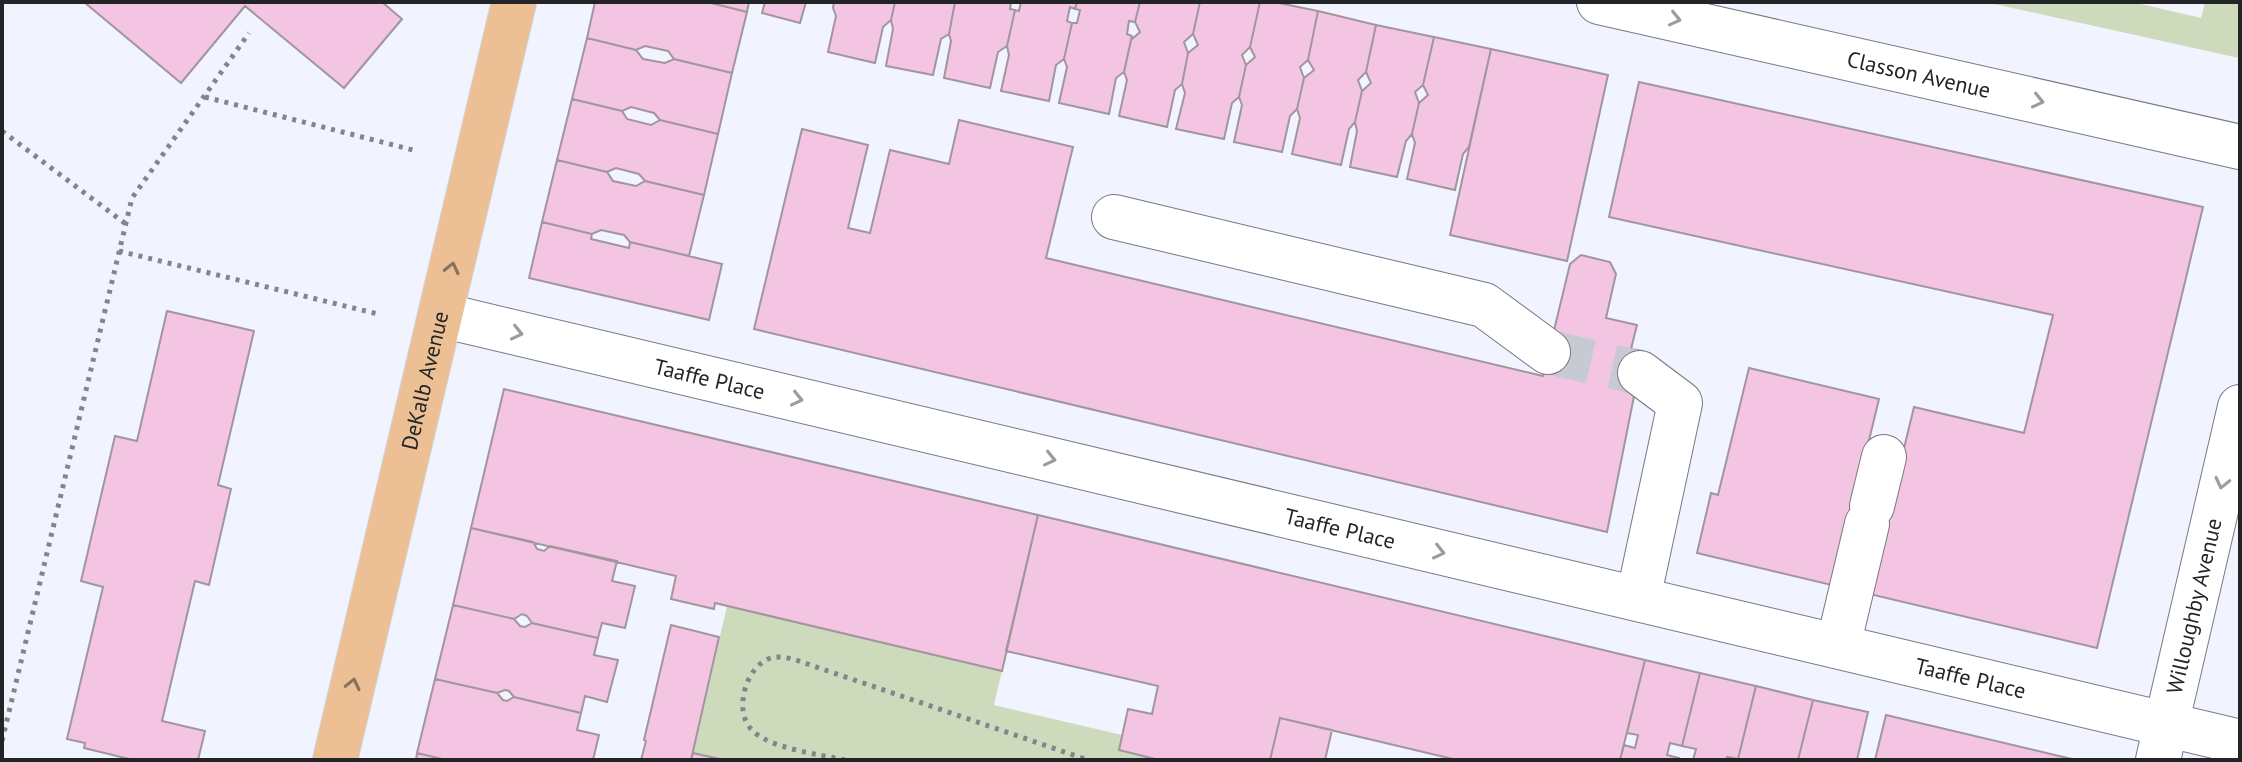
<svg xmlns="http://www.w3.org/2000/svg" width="2242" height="762" viewBox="0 0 2242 762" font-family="'PT Sans',sans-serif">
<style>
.green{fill:#cedabc}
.building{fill:#f4c4e3;stroke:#a0969c;stroke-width:2}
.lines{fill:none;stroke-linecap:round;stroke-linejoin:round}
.minor-tunnel{stroke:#c8cad3;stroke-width:44;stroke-dasharray:44 22;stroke-linecap:butt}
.minor-casing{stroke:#777982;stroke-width:46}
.major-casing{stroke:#d3d3d4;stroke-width:46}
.path{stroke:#83858b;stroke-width:5;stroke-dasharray:4 6;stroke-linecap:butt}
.minor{stroke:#fff;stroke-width:44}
.major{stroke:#ecc094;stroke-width:44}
.oneway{stroke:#9c9c9e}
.oneway2{stroke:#88725e}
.labels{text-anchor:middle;stroke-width:6;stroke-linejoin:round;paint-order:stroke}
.street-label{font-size:22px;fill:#232427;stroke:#fff}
</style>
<rect width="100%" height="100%" fill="#f1f4fe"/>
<!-- green -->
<path class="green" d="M1985,2H2132L2201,18L2205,2H2240V55L2239,58Z
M727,606L1002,671L994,705L1122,735L1119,750L1159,760H724L693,753Z"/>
<!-- building -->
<path class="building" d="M84,2H382L402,19L344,88L245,6L181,83Z
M595,2H707L747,12L732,73L674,59L668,51L645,46L636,50L587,38Z
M707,2H749L747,12Z
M765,2H806L800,23L762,13Z
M834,2H895L891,20L883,27L875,63L828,52L836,16L833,8Z
M895,2H955L949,34L941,39L933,75L886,66L893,29L891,20Z
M955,2H1011L1010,9L1015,10L1007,46L998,52L990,88L944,78L951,41L949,34Z
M1021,2H1077L1075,9L1070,7L1067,21L1072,23L1064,59L1056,65L1049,101L1001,91L1009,55L1007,46L1015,10L1019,11Z
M1077,2H1140L1135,22L1129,21L1127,34L1132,36L1131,40L1124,72L1116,78L1109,114L1059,103L1067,67L1064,59L1072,23H1077L1080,10L1075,9Z
M1140,2H1200L1193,34L1184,42L1188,53L1182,84L1175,90L1167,127L1119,116L1127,80L1124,72L1131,40L1140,32L1135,22Z
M1200,2H1260L1250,47L1242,55L1246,65L1239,97L1232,103L1224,139L1176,129L1185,93L1182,84L1188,53L1198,45L1193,34Z
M1260,2H1274L1318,11L1308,60L1300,67L1304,78L1297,109L1290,116L1282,152L1234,142L1242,105L1239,97L1246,65L1255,57L1250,47Z
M1318,11L1376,25L1366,72L1358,80L1362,91L1355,122L1349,129L1341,165L1292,154L1300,118L1297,109L1304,78L1314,70L1308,60Z
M1376,25L1434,37L1423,85L1415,92L1419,103L1412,134L1406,141L1397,177L1350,167L1357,131L1355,122L1362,91L1371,83L1366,72Z
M1434,37L1491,49L1469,147L1463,154L1455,190L1407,179L1415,143L1412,134L1419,103L1428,95L1423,85Z
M587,38L636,50L643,59L665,63L674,59L732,73L718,134L660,120L654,113L631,107L622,111L572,99Z
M1491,49L1608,75L1567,261L1450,235Z
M1639,82L2203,207L2097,648L1697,553L1711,493L1718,495L1749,368L1879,399L1854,502L1889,510L1914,407L2024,433L2053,315L1609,217Z
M572,99L622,111L627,119L651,125L660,120L718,134L704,195L645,181L639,174L616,168L607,172L557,160Z
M959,120L1073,147L1046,258L1543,376L1570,264L1581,255L1610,262L1616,274L1606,318L1637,325L1631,349L1643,351L1607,532L754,329L802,129L868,145L848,228L870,233L890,150L949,164Z
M557,160L607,172L613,181L636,186L645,181L704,195L689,256L630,242L624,235L601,230L592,234L542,222Z
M542,222L592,234L591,239L629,248L630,242L722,264L709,320L529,278Z
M167,311L254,331L218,485L231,489L209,585L195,581L162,721L205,731L198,760H133L84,748L85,743L67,739L103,587L81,581L115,436L137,441Z
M504,389L1038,515L1002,671L715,603L714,609L671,599L676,576L471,528Z
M1038,515L1645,660L1620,760H1457L1280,718L1270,760H1159L1119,750L1128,709L1152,714L1158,686L1006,651Z
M471,528L533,542L537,549L544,551L550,546L617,561L612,581L635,586L625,628L602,623L598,638L532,623L527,616L522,614L514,619L453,605Z
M453,605L514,619L520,626L525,627L532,623L598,638L594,655L618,660L607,702L585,696L581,713L514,697L509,691L505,690L497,693L435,679Z
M671,625L719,637L691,760H641L646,741L644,740Z
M1645,660L1700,673L1682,746L1670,743L1667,755L1679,758V760H1620L1624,745L1635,748L1638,735L1627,733Z
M1700,673L1756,686L1738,759L1727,757L1726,760H1693L1696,749L1682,746Z
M435,679L497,693L503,700L507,701L514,697L581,713L577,730L599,735L593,760H446L417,753Z
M1756,686L1813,700L1798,760L1738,759Z
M1813,700L1868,712L1857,760H1798Z
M1886,715L2076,760H1875Z
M1280,718L1332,730L1325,760H1270Z
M417,753L446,760H416Z
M693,753L724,760H691Z"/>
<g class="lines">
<!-- minor-tunnel -->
<path class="minor-tunnel" d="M1548,352L1640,373"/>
<!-- minor casing -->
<g class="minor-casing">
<g id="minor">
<path id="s1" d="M1599,2L2240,147"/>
<path d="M1114,217L1484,305L1548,352"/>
<path id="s2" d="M441,315L2240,742"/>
<path d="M1872,506L1884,457"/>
<path d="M1638,599L1680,403L1640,373"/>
<path d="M1838,646L1867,524"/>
<path id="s3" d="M2158,760L2240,407"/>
</g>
</g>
<!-- major casing -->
<g class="major-casing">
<g id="major">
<path id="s4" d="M335,760L514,2"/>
</g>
</g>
<!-- path -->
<path class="path" d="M205,97L417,151
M2,131L126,224
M119,251L378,314
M2,741L132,198L249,33
M845,760C819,754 769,749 751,729C734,711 745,669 768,659C778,655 789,658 799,661L1088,760"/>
<!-- minor -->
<use href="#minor" class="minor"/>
<!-- major -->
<use href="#major" class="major"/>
</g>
<!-- one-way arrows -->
<defs><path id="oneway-chevron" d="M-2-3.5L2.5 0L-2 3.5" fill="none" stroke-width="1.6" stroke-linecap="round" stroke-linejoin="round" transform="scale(2)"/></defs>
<g class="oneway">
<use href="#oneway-chevron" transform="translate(1675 19) rotate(13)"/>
<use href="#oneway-chevron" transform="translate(2038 101) rotate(13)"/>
<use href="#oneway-chevron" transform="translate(517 333) rotate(13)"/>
<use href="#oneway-chevron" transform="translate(797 399) rotate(13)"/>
<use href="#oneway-chevron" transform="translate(1050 459) rotate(13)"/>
<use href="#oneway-chevron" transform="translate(2222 483) rotate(103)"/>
<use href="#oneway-chevron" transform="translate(1439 552) rotate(13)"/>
</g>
<g class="oneway2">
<use href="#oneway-chevron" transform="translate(452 268) rotate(-77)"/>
<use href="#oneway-chevron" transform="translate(353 684) rotate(-77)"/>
</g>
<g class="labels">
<!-- street labels -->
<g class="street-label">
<text dy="8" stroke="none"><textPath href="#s1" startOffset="328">Classon Avenue</textPath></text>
<text dy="8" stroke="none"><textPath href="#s2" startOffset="276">Taaffe Place</textPath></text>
<text dy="8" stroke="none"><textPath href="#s4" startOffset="390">DeKalb Avenue</textPath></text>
<text dy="8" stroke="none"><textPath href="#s2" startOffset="924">Taaffe Place</textPath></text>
<text dy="8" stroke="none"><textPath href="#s3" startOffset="158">Willoughby Avenue</textPath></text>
<text dy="8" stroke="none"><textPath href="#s2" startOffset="1572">Taaffe Place</textPath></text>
</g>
</g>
<!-- border -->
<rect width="2242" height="762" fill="none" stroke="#232427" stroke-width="8"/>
</svg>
